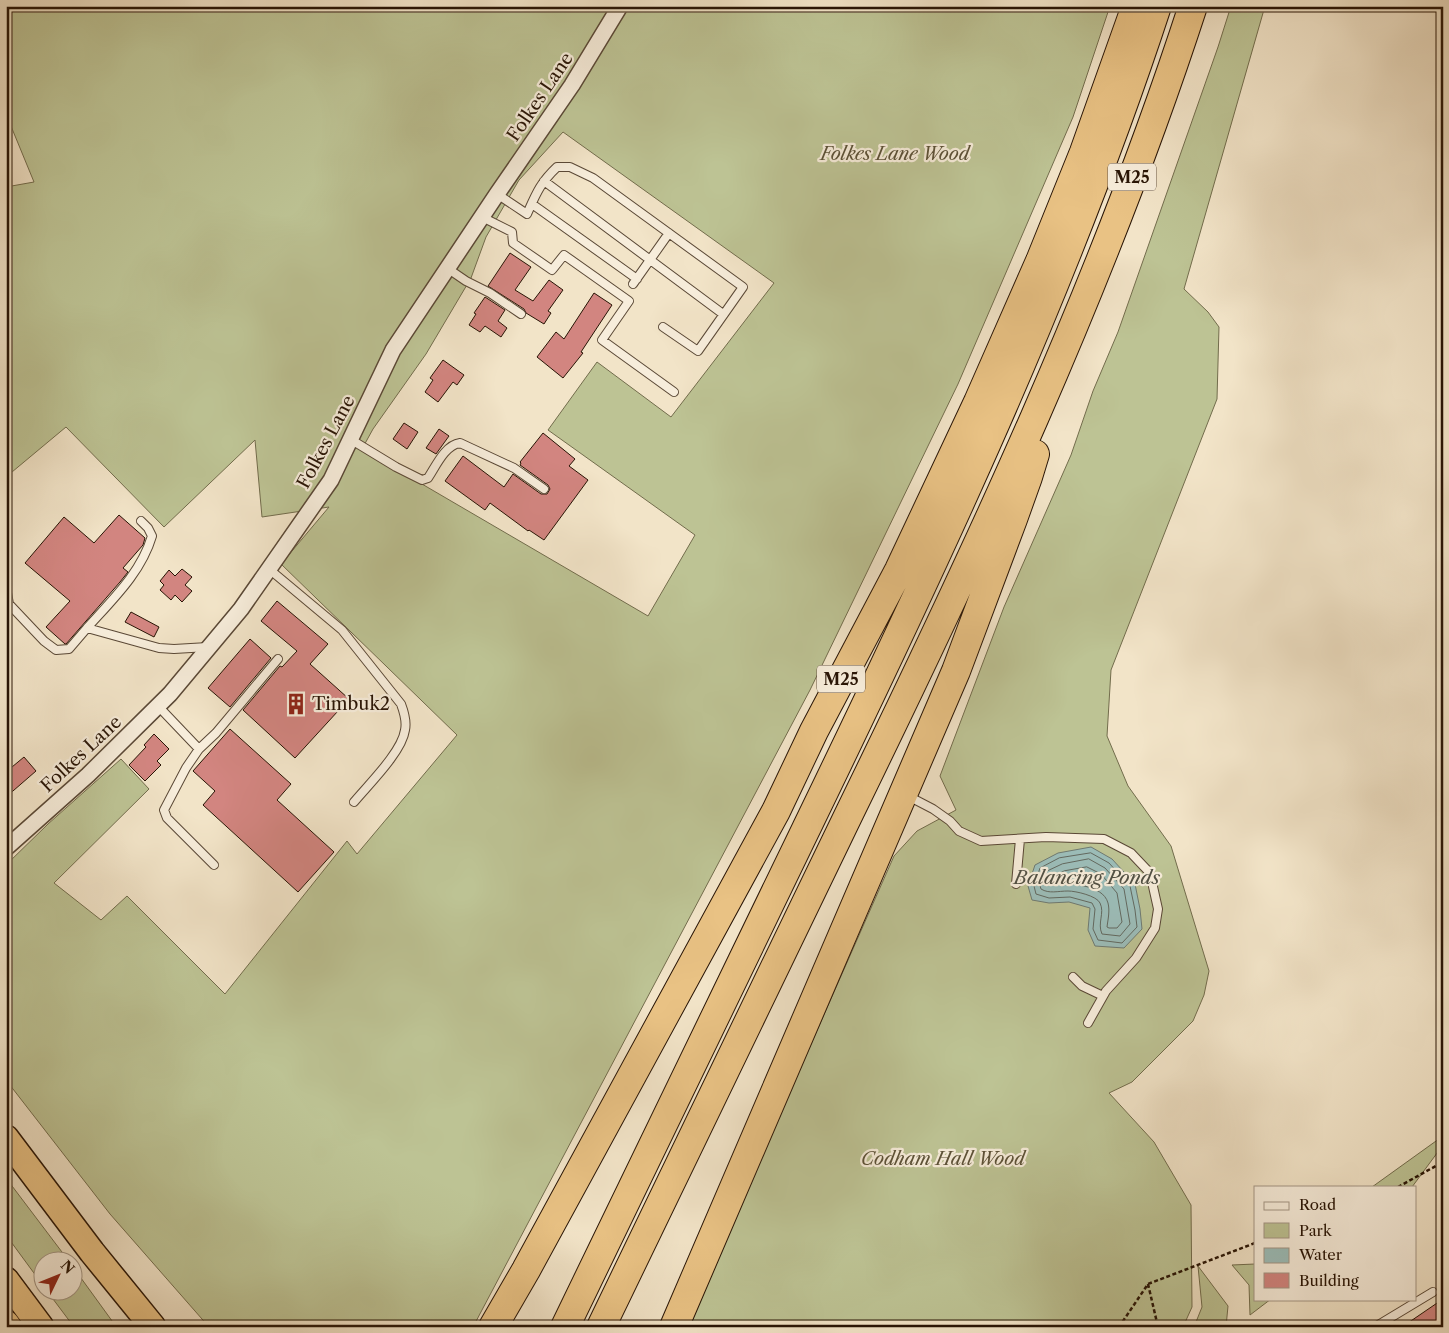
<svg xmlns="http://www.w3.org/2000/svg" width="1449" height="1333" viewBox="0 0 1449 1333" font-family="'Libre Caslon Text',serif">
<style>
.green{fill:#bdc394;stroke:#726c4c;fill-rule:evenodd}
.water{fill:#9cbeba;stroke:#6e7a72}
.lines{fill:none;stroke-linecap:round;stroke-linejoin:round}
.shore{stroke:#626960;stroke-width:1}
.building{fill:#d28580;stroke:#281405}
.service-casing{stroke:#5a4836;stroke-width:10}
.minor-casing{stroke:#5a4836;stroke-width:18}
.trunk-casing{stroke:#281405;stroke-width:28}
.motorway-casing{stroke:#281405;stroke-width:30}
.path{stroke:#281405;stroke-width:2.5;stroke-dasharray:4 2.5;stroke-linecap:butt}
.service{stroke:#f7eddb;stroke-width:8}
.minor{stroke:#f7eddb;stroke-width:15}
.trunk{stroke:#e9c284;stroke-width:25}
.motorway{stroke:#e9c284;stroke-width:28}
.labels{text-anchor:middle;stroke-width:4.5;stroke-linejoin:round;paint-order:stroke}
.shield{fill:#f7eddb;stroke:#665545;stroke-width:1}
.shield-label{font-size:16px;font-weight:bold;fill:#281405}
.street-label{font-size:18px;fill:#281405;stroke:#f7eddb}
.park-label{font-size:18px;font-style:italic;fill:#5c5137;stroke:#f7eddb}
.poi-label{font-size:18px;fill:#281405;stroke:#f7eddb;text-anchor:start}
.water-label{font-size:19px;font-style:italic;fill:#515044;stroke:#f7eddb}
</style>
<rect width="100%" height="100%" fill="#f2e4c8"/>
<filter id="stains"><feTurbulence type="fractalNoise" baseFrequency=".004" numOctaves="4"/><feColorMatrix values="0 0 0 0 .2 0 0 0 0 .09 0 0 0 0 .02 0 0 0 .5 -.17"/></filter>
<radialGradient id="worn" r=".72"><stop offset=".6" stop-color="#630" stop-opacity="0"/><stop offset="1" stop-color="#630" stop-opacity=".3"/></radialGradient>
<!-- green -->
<path class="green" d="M6,6H1110L1073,117L958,384L810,690L473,1327H209L110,1214L6,1080V865L48,824L121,759L149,789L54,883L101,920L127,896L225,994L347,841L357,854L457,735L281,564L329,507L262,517L255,440L164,527L66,427L6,477V187L34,182L6,114ZM563,132L774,283L671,417L597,362L548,430L695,535L648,616L362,449L373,429L426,354L471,278L486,237L519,180Z
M1231,6H1265L1184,289L1208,312L1219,327L1217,399L1111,670L1107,736L1128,786L1171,846L1209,971L1204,995L1193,1021L1132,1082L1109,1093L1154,1142L1191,1205L1192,1307L1183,1327H686L894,856L917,831L956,810L940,776L1004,607L1071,455L1093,391L1118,332L1218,47Z
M1443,1136V1145L1412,1187H1372Z
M6,1178L68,1260H42V1284L6,1235Z
M1255,1264V1299H1271L1250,1315L1249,1285L1232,1265Z
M1198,1266L1228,1306L1226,1327H1194L1202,1307Z
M73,1267L115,1325L118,1327H74L47,1291L72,1290Z"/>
<!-- water -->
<path class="water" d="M1091,847L1112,859L1135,884L1140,909L1142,929L1124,948L1095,946L1088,930L1090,908L1069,902L1049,903L1032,900L1028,886L1035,865L1058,853Z"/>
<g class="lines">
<!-- shore -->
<path class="shore" d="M1091,853L1109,863L1130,886L1135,910L1137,927L1122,943L1098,940L1093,929L1095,909L1092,903L1070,897L1049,898L1036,894L1034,886L1040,868L1059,858Z
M1089,859L1105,868L1124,889L1130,924L1120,936L1102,934C1097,923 1105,913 1100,903C1097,896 1076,891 1068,891C1058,891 1049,894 1041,889L1040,886L1045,872L1062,864Z
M1087,867L1101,874L1117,893L1122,922L1117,928H1109L1107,927C1108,919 1110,911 1108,903C1103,884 1068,883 1052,884L1050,883L1051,878L1064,871Z"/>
</g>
<!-- building -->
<path class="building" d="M510,253L531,267L515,290L533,301L549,280L563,290L548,311L551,313L544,324L526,313L524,309L488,286Z
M594,293L612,305L581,352L583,353L563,378L537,357L556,332L564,339Z
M485,297L505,310L498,321L507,328L501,337L485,326L480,332L469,325L476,314L474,313Z
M443,360L464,375L457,385L453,382L438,402L425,392L433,380L430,378Z
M404,423L418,432L407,449L393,439Z
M439,429L449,436L436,454L426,448Z
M543,433L575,459L569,466L588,480L544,540L529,530L528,531L490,503L485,510L445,481L463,456L504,487L513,474L541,494H547L550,489L548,485L520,465L521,463L520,462Z
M119,515L145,538L143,545L123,568L128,572L120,582L66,644H65L46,627L70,601L25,563L64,517L94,543Z
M182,569L192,577L185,585L192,591L182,602L175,595L171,600L160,590L164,585L160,581L169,570L175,576Z
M277,601L328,644L310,664L349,699L295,758L243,710L280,666L282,667L297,651L261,621Z
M131,612L159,627L154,637L125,622Z
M250,639L271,658L230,707L208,688Z
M230,729L291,784L277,800L334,852L298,892L203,805L215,791L193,771Z
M154,734L169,749L157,761L161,765L145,781L129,765L146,747L144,745Z
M24,757L36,771L6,797V772Z
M1443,1299V1327H1402Z"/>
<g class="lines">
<!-- service casing -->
<g class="service-casing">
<path id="service" d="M544,181L723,314
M497,194L527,214C536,194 540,183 557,167H570L593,178L743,287L698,351L663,327
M532,204L637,279
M482,217L512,232L513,243L552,270L564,255L629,301L602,340L674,392
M447,268L466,281L490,293L521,314
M633,284L669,233
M350,439L396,467L422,480L428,478C436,466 445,445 460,443L514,468L544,489
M141,521L148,528L152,536C141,573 112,600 87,628L159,648L174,649L208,647
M269,569L342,630L401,704C404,712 407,721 405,730C402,752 368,785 354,802
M6,587L9,604L44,641L56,650L69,649L87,628
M158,706L199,749L216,733L278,659
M199,749L186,768L164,810L167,818L214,865
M908,796L933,809L950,821L959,831L981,841L1046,837L1104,839L1131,853L1150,873L1158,909L1155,928L1136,958L1106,991L1088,1023
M1016,884L1020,839
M1073,977L1082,986L1103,996
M1375,1327L1433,1292"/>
</g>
<!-- minor casing -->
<g class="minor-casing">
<path id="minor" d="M6,848L88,775L170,694L241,609L331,480L393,350L497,194L572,85L620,6"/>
</g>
<!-- trunk casing -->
<g class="trunk-casing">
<path id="trunk" d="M6,1138L92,1252L153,1327
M6,1280L41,1327
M6,1323L9,1327"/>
</g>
<!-- motorway casing -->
<g class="motorway-casing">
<path id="motorway" d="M493,1327L526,1270L776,811L814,731L899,570L978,402L1040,261L1084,152L1136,6
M565,1327C646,1161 726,995 806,829C936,561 1064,290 1157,6
M601,1327C683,1156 766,986 848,816C977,552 1102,286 1193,6
M674,1327L956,671L1013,519L1028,477L1035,454"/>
</g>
<!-- path -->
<path class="path" d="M1398,1187L1443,1162
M1148,1284L1158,1327
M1119,1327L1148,1284L1255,1243"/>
<!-- service -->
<use href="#service" class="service"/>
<!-- minor -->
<use href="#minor" class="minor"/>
<!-- trunk -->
<use href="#trunk" class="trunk"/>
<!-- motorway -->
<use href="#motorway" class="motorway"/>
</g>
<!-- icons -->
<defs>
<g id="building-bare" transform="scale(1.725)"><path d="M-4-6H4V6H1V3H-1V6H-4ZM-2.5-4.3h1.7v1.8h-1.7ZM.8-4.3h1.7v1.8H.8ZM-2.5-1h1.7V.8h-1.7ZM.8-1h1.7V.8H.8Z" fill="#8f2418" stroke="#f7eddb" stroke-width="2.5" paint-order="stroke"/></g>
</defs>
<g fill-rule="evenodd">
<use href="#building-bare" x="296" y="704"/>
</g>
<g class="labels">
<!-- shield labels -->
<g class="shield">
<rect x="1108" y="163.5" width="48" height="27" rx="4"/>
<rect x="817" y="665.5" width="48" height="27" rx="4"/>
</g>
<g class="shield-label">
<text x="1132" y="183">M25</text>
<text x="841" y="685">M25</text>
</g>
<!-- street labels -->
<g class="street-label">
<text transform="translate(540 97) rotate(-56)" y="6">Folkes Lane</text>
<text transform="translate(326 442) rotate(-62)" y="6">Folkes Lane</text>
<text transform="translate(81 754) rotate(-43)" y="6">Folkes Lane</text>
</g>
<!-- park labels -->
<g class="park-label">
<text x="895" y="160">Folkes Lane Wood</text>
<text x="943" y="1165">Codham Hall Wood</text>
</g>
<!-- poi labels -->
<g class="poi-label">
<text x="312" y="710">Timbuk2</text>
</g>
<!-- water labels -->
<g class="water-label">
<text x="1087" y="884">Balancing Ponds</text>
</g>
</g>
<!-- margin -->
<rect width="1449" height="1333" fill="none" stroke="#f2e4c8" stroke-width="25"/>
<rect x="8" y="8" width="1434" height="1318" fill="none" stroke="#281405" stroke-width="2.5"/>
<rect x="12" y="12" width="1424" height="1308" fill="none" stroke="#281405"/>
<!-- legend -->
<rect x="1254" y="1186" width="162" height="115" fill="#f7eddb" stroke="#a49685"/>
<rect x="1264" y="1202" width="25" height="8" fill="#f7eddb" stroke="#a49685"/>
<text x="1299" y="1210" font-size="15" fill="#281405">Road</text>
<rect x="1264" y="1223" width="25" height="15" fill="#bdc394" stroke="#a49685"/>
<text x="1299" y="1236" font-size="15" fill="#281405">Park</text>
<rect x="1264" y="1248" width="25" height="15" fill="#9cbeba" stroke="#a49685"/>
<text x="1299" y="1260" font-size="15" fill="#281405">Water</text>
<rect x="1264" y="1273" width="25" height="15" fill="#d28580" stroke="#a49685"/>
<text x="1299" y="1286" font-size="15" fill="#281405">Building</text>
<!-- north arrow -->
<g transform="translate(58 1276) rotate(47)"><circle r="24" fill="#f7eddb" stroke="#a49685"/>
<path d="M0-4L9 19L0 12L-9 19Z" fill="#8f2418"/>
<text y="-8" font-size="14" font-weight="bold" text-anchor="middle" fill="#281405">N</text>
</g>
<rect width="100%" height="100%" filter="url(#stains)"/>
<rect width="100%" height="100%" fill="url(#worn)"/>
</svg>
